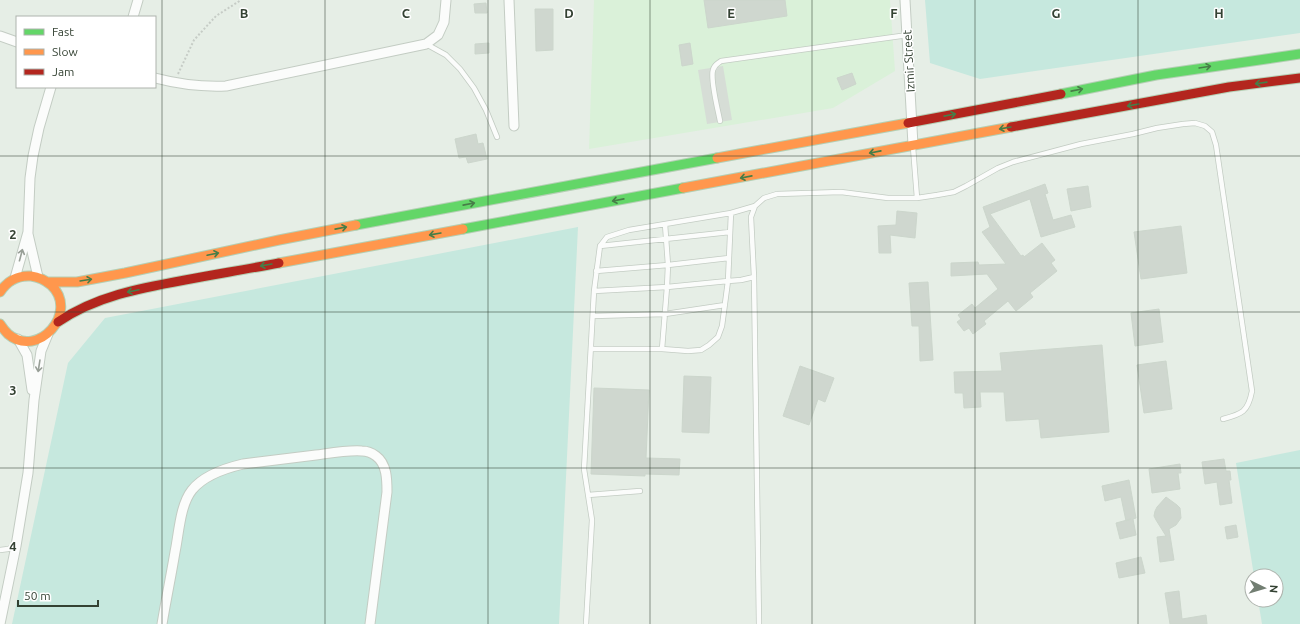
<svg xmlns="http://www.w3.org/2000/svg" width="1300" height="624" viewBox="0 0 1300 624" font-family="Ubuntu,sans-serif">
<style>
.commercial{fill:#daf1d9}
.green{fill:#c6e8de}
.parking{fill:#d6ddd6}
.building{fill:#cfd7cf;stroke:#ccd6cc}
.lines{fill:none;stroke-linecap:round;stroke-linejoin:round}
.lane-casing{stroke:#c3ccc3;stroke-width:6}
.street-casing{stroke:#c3ccc3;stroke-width:11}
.fast-casing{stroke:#b4cfb4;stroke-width:11}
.slow-casing{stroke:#b4cfb4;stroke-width:11}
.jam-casing{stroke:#b4cfb4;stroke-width:11}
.path{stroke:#c6ccc6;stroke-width:2;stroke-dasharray:2 2;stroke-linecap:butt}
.lane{stroke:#fbfcfb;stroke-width:4.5}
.street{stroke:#fbfcfb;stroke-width:9}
.fast{stroke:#63d668;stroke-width:9}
.slow{stroke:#ff974d;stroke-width:9}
.jam{stroke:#b3261e;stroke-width:9}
.oneway{stroke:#477d48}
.oneway2{stroke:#989f97}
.grid{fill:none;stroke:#344233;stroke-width:1;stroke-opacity:0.55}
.labels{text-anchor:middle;stroke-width:3;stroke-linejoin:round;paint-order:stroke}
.street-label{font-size:12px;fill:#344233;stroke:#fff}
.grid-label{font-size:13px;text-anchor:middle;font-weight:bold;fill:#344233;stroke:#fff;stroke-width:3;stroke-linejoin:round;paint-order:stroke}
</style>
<rect width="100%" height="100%" fill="#e6eee6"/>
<!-- commercial -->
<path class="commercial" d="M594,0H890L895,71L833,108L589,149Z"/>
<!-- green -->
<path class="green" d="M925,0H1300V33L980,79L930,63Z
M578,227L559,624H12L68,363L105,318Z
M1300,450V624H1262L1258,600H1276V576H1254L1236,463Z"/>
<!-- parking -->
<path class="parking" d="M723,66L732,120L707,124L698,70Z"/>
<!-- building -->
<path class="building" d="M704,0H785L787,16L708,28Z
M486,3L487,13H475L474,4Z
M535,9H553V50L536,51Z
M489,43V53L475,54V44Z
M690,43L693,64L682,66L679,45Z
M852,73L856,84L842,90L837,78Z
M476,134L478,144L483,143L487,159L468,163L466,157L459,158L455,139Z
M1045,184L1048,193L1045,194L1053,220L1071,215L1075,227L1041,237L1030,199L990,214L1021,256L1023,255L1024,257L1042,243L1055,260L1051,263L1057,271L1030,293L1033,297L1016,311L1008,301L984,321L986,324L973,334L969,328L964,331L957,322L961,319L958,315L972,304L975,308L998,289L987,274L951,276V263L978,262L979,265L1006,264L982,232L990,227L983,207Z
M1088,186L1091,207L1071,211L1067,189Z
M897,211L917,213L915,238L890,235L891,253H879L878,226L896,225Z
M1181,226L1187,273L1141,279L1134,232Z
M928,282L933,360L920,361L919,326H912L909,283Z
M1159,309L1163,342L1135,346L1131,313Z
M1102,345L1109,432L1041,438L1039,419L1006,421L1004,392H980L981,407L964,408L963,393H955L954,372L1002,371L1000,353Z
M1166,361L1172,409L1144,413L1137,365Z
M800,366L834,378L825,402L818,399L809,425L783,416Z
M684,376L711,377L709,433L682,432Z
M594,388L649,390L646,458L680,459L679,475L645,474V476L591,474Z
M1224,459L1226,471H1230L1231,480H1229L1232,503L1220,505L1217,482L1205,484L1202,462Z
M1180,464L1181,473H1178L1180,489L1152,493L1149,469Z
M1129,480L1136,518L1133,519L1136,535L1120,539L1116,523L1131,519L1126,521L1121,497L1105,501L1102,486Z
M1166,497L1177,505L1180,508L1181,518L1176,525L1169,529L1174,560L1160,562L1157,537L1166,536L1156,520L1154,516L1155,511L1157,507Z
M1236,525L1238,537L1227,539L1225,527Z
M1141,557L1145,573L1119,578L1116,563Z
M1179,591L1182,619L1206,615L1207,624H1170L1165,593Z"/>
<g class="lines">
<!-- lane casing -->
<g class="lane-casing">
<path id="lane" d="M426,44L446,55L460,69L474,88L486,110L497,137
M720,121C718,110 710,80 713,70C714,65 717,64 721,61L908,35
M913,147L917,198
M600,246L730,232
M596,271L668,265L729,258
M594,291L667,287L728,281L731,213L755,206
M593,316L665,314L725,305
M591,349H662L688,351L701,350L709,345L718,337L722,326L728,281L741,280L754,277
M662,349L667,287L668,265L665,224
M588,495L640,491
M0,550L8,549L16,546
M586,624L592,520L584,469L594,291L600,246L607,237L629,230L731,213
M759,624L754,277L751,217L755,206L764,198L777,194L841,192L888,198H917L937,195L954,192L966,186L998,168L1013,162L1081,144L1133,134L1157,128L1183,124L1195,123L1205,126L1212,132L1216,145L1252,391C1248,412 1242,414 1223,419"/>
</g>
<!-- street casing -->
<g class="street-casing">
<path id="street" d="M509,0L514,126
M905,0L913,145
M133,17L138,0
M0,36L17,42
M155,78C178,84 203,87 226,86L426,44L438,35L444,22L446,0
M28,234L38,277
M15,278L28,232L30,178L33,156L39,128L51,87
M18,339L27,355L32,390
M0,624L16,546L28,473L34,400L41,351L48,334
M162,624C166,600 171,576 175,552C179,533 180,505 192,490C204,475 226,468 243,464C268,461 292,458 316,455C331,453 347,450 362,451C366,451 372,453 376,456C387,464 387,480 387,492L370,624"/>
</g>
<!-- fast casing -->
<g class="fast-casing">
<path id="fast" d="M1061,94L1156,75L1300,54
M356,225L717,158
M463,229L683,188"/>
</g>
<!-- slow casing -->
<g class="slow-casing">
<path id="slow" d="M717,158L908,123
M683,188L1011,127
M279,263L463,229
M47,282H77L125,273L279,240L356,225
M0,292C7,281 18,275 31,276C39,277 45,280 51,285C80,312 38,360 8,334C5,331 2,327 0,324"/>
</g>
<!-- jam casing -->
<g class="jam-casing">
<path id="jam" d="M908,123L1061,94
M1011,127L1229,87L1300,78
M58,322C96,296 141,288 185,280C217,274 248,269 279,263"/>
</g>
<!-- path -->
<path class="path" d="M178,74L194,40L216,16L241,0"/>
<!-- lane -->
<use href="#lane" class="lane"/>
<!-- street -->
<use href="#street" class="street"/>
<!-- fast -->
<use href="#fast" class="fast"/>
<!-- slow -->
<use href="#slow" class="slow"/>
<!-- jam -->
<use href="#jam" class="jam"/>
</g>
<!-- one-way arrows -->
<defs><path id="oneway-shaft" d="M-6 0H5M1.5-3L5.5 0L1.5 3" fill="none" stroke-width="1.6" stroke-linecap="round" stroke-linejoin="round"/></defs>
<g class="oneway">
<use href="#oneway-shaft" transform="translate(1205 67) rotate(-9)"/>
<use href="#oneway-shaft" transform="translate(1261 83) rotate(172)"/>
<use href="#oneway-shaft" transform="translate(1077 90) rotate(-11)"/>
<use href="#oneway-shaft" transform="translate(1133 105) rotate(170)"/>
<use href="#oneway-shaft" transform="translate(950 115) rotate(-11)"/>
<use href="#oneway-shaft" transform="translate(1005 128) rotate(170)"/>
<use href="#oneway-shaft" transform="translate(875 152) rotate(169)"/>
<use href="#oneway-shaft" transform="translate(746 177) rotate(169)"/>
<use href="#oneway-shaft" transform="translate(618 200) rotate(169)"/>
<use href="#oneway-shaft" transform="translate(469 204) rotate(-11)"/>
<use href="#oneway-shaft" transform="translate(341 228) rotate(-11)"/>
<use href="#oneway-shaft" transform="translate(435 234) rotate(170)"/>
<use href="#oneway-shaft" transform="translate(213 254) rotate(-12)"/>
<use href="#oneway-shaft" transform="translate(266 265) rotate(170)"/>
<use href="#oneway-shaft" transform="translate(86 280) rotate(-9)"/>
<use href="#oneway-shaft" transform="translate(133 291) rotate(168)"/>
</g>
<g class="oneway2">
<use href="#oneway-shaft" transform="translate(21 255) rotate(-75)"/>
<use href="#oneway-shaft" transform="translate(39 366) rotate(99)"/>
</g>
<!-- grid -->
<path class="grid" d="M162,0V624M325,0V624M488,0V624M650,0V624M812,0V624M975,0V624M1138,0V624M0,156H1300M0,312H1300M0,468H1300"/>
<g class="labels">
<!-- street labels -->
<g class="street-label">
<text transform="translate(909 61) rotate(-93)" y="4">Izmir Street</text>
</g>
</g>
<g class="grid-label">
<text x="244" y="18">B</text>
<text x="406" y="18">C</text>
<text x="569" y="18">D</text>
<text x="731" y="18">E</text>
<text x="894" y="18">F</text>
<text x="1056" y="18">G</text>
<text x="1219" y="18">H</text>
<text x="13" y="239">2</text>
<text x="13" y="395">3</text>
<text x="13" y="551">4</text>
</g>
<!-- legend -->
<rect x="16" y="16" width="140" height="72" fill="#ffffff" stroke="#aeb3ad"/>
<rect x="24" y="29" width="20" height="6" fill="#63d668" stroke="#aeb3ad"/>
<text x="52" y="36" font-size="12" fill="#344233">Fast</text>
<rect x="24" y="49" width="20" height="6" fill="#ff974d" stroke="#aeb3ad"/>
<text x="52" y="56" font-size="12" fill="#344233">Slow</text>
<rect x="24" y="69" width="20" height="6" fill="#b3261e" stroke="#aeb3ad"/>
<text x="52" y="76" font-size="12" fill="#344233">Jam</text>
<!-- north arrow -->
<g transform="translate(1264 588) rotate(95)"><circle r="19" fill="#ffffff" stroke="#aeb3ad"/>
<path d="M0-3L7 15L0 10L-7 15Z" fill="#727e72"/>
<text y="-6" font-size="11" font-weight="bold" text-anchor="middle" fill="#344233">N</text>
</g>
<!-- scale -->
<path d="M18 600v6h80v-6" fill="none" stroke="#344233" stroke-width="2"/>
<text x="24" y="600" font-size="12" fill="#344233" stroke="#ffffff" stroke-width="3" paint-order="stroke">50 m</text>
</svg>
